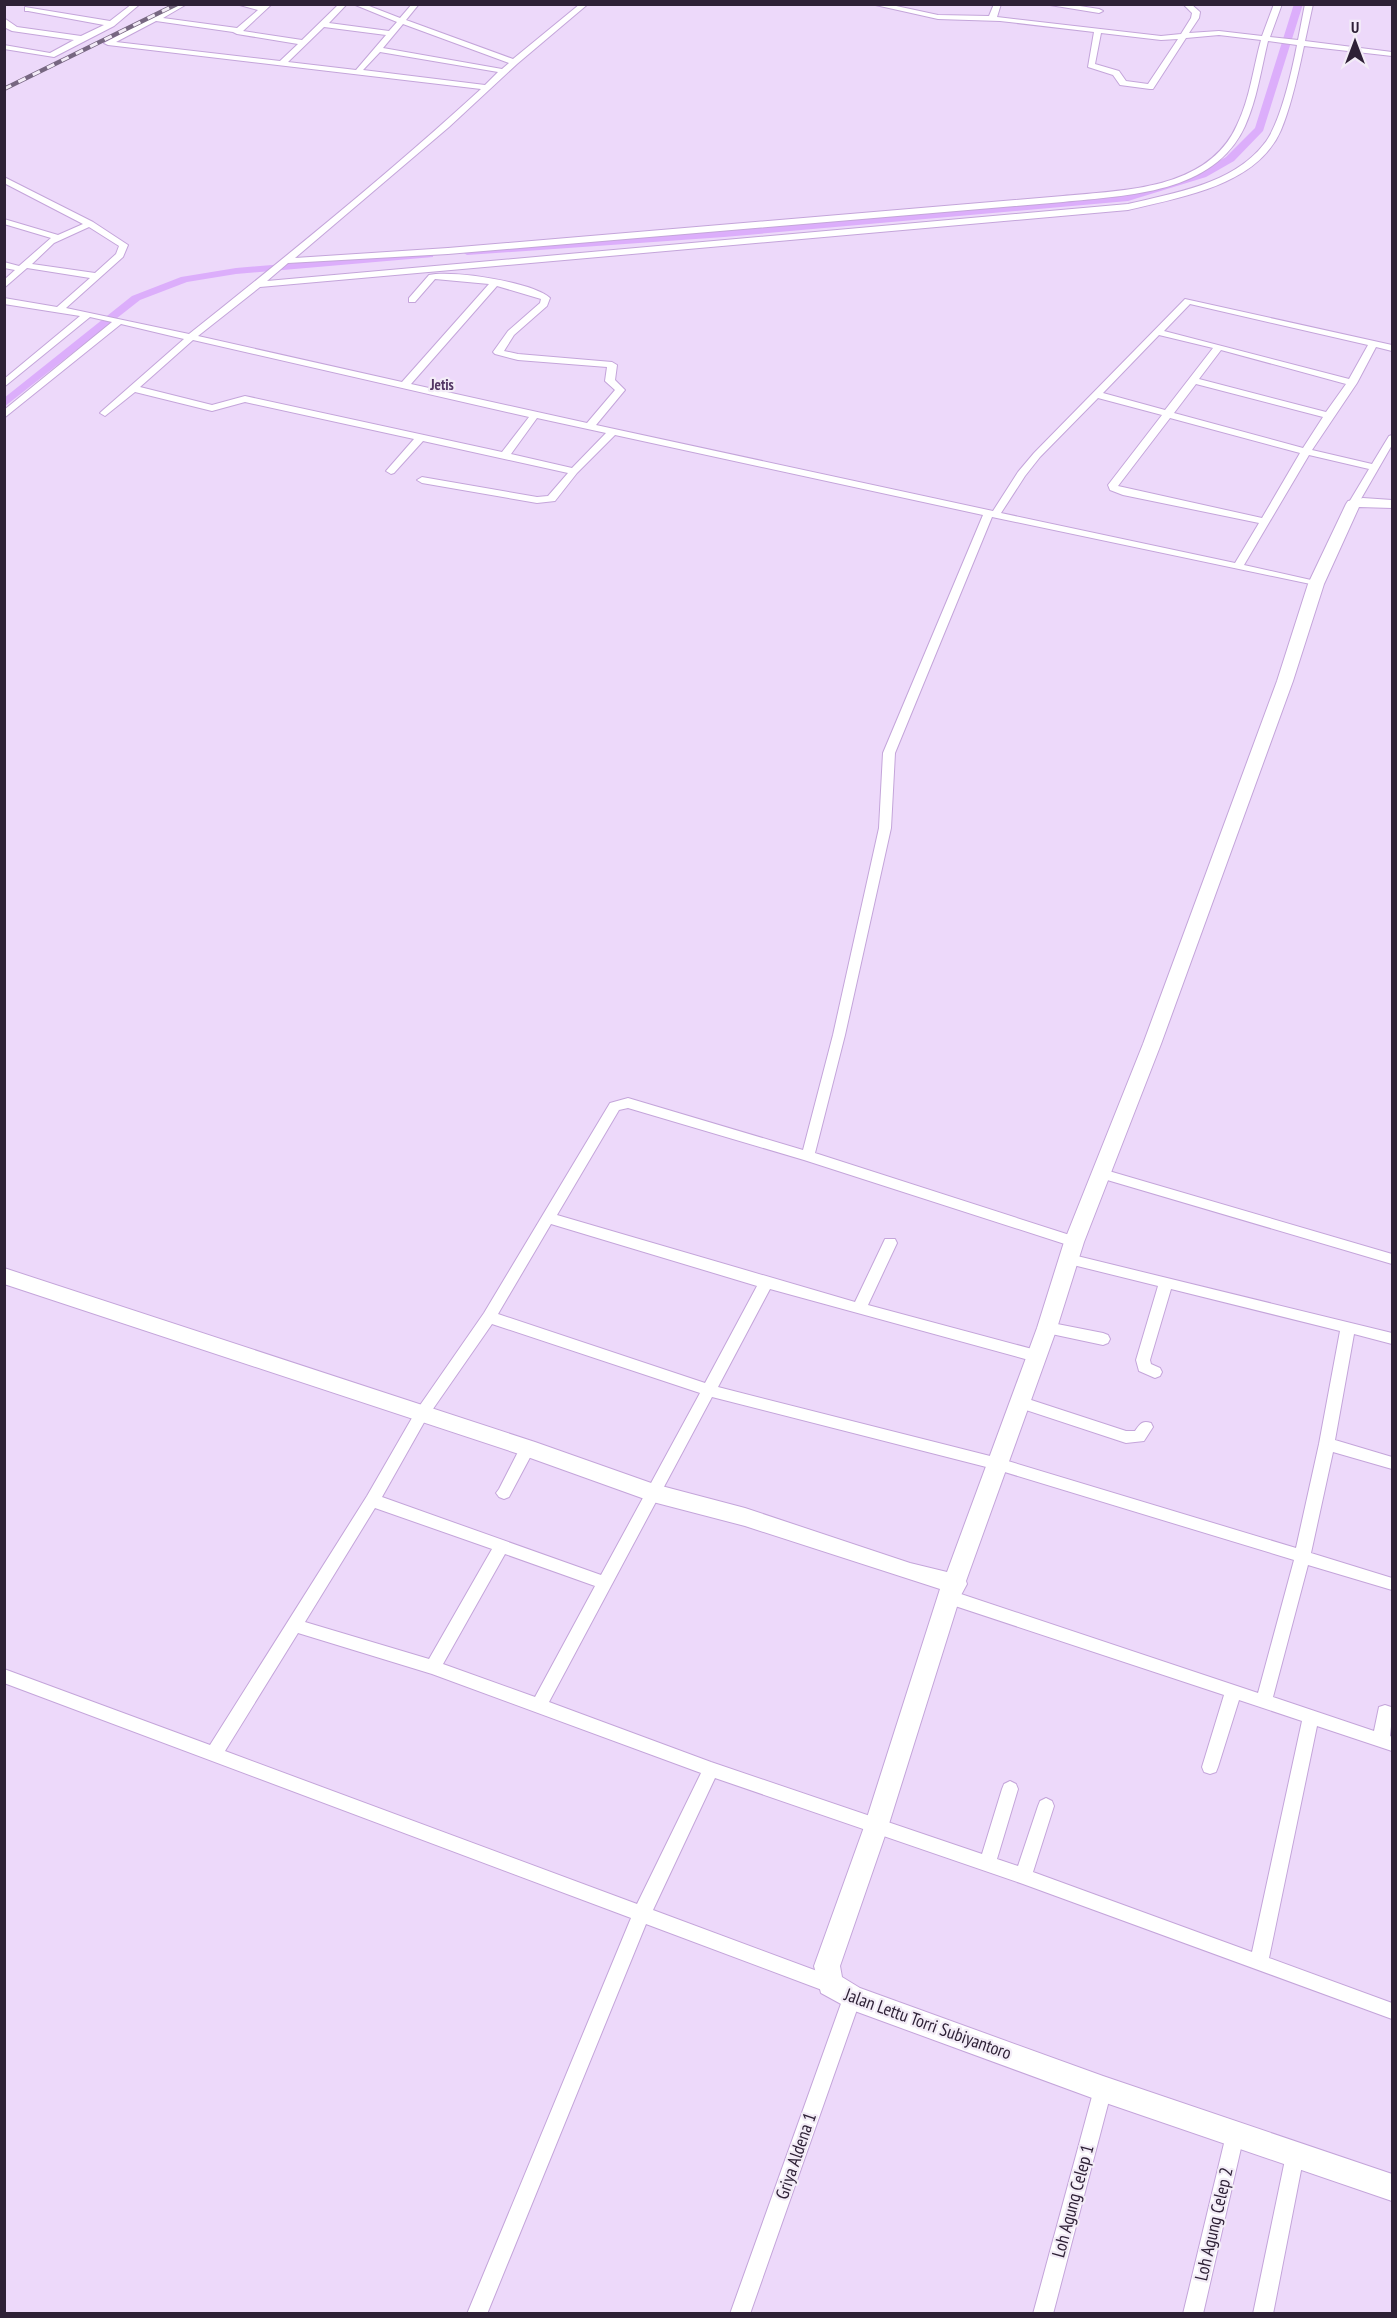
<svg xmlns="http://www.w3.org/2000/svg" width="1397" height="2318" viewBox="0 0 1397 2318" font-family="'PT Sans Narrow',sans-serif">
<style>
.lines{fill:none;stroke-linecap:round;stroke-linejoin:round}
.canal{fill:#dcaefb;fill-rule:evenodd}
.street-casing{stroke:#c4a5da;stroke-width:2}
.secondary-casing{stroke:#c4a5da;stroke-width:2}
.street{fill:#fff;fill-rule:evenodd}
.secondary{fill:#fff;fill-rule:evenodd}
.rail-casing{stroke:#776781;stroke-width:4.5}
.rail{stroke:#f3ecf7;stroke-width:3;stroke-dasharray:8;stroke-linecap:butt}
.labels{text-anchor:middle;stroke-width:4.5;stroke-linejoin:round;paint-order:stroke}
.far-quarter-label{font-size:15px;font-weight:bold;fill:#533764;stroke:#f3ecf7}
.near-street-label{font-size:18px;fill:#2e2136;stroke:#f3ecf7}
</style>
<rect width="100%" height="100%" fill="#edd9fa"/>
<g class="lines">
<!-- canal -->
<path class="canal" d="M1294,4H1303L1263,131L1234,161L1206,177L1128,201L724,237L467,255L462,252L467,249L724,231L1127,195L1198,173L1226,157L1255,128Z
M429,252L433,253V257L236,274L187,282L140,300L4,407V398L132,296L181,277L236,268Z"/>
<!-- street casing -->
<g class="street-casing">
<path id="street" d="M132,4H140L114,26L54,57L4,49V45L50,53L74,40L12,31L4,27V18L17,27L81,36L104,25L28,11H25V7L110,21Z
M177,4H187L163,18L237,28L258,10L236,4L262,6L272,4L243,31L302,40L339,4H347L329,23L389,31L397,22L353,4H364L400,18L412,4H419L406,20L513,59L580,4H588L517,64L449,127L295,258L448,248L1063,196C1125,190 1208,190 1237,125C1250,98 1253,69 1261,40L1219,35L1186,38L1153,89H1150L1120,85L1113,75L1088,67L1094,32L1000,21L938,19L871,4H887L938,15L989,16L994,4H1001L997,17L1161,36L1181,34L1191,18L1192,13L1183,4H1191L1200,12L1199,18L1189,33L1219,31L1262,36L1274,4H1282L1270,37L1298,40L1305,4H1313L1305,41L1392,52V56L1304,46C1299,70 1291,107 1281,130C1257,186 1180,197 1128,210L260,287L198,336L402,382L489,284L435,279L415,302H409V298L429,275C454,270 532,282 550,298L547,306L514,335L504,351L518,354L612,362L617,365L615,380L625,390L596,425L993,511L1018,472L1034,453L1185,299L1392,345V351L1376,347L1357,383L1312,450L1372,464L1389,436L1392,435V445L1358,504L1353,507L1348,504L1369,469L1309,455L1244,565L1320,582V586L992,517L895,753L891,828L845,1035L815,1153L1079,1238L1081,1242L1079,1246L1074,1247L804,1160L628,1108L619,1110L557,1215L855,1302L885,1239H895L897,1243L868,1305L1036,1350L1041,1352L1043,1356L1041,1360L1036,1362L770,1289L718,1387L998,1458L1296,1548L1319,1444L1340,1331L1171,1289L1150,1360L1151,1364L1160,1368L1162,1372L1160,1376L1155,1378L1139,1371L1136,1360L1158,1286L1069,1264L1064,1263L1062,1259L1064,1255L1069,1254L1392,1333V1344L1354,1334L1335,1440L1392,1457V1469L1333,1452L1311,1553L1392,1578V1590L1308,1565L1273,1697L1374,1731L1379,1707L1385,1705L1391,1707L1392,1717L1390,1736L1392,1737V1751L1317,1726L1269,1958L1392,2003V2019L1023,1884L715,1778L653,1910L836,1978L839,1984L836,1990L830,1993L646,1924L487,2314H467L631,1918L4,1683V1669L210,1745L367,1496L416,1411L484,1313L610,1103L628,1098L803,1150L833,1035L879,828L883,753L983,515L615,435L577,473L555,501L537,503L422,483L417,480L422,477L537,497L548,496L568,473L423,441L394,473L391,474L386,471L414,439L245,402L212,411L135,392L105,416L100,413L102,411L184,339L121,324L4,418V410L112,322L90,317L4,387V379L80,316L4,304V298L57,307L90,278L27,268L4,288V280L15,270L4,268V262L19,266L51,238L4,224V219L58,235L83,224L4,183V177L93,222L128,245L123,257L66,308L189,334C288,255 387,175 481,89L108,45L104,43ZM156,21L233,32L237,34L298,44L280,61L116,42ZM403,24L509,63L502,69L383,48ZM324,27L386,35L356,70L288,62ZM1101,33L1161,40L1178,39L1148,84L1126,81L1119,71L1095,64ZM1268,41L1297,45C1292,71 1280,125 1264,144C1233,184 1174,193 1128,204L267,281L288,263L448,254L1063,202C1128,195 1214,194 1245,126C1257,99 1261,70 1268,41ZM380,52L498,72L485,85L363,70ZM89,227L119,246L116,254L95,273L32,264L54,243ZM497,286L541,299L540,303L508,331L493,352L495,354L518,360L607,367L605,381L615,390L587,423L411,384ZM1190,304L1368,345L1349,379L1164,331ZM1159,335L1213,348L1165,410L1103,393ZM193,340L529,417L502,452L245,396L212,405L140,387ZM1221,350L1346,384L1326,412L1199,379ZM1196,384L1323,417L1303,448L1174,413ZM1098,398L1162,415L1108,485L1110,490L1123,495L1259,523L1235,563L1001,513L1025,476L1040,457ZM537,418L606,433L572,468L511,454ZM1170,418L1300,453L1262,518L1118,486ZM551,1224L757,1286L705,1383L498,1314ZM492,1324L700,1393L601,1575L382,1497L426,1419ZM712,1397L998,1470L1294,1560L1258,1693L949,1590L943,1592L941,1597L943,1602L949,1604L1224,1695L1202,1767L1204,1772L1210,1774L1216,1772L1218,1767L1239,1700L1302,1721L1252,1952L1033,1872L1054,1806L1052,1801L1046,1798L1040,1801L1038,1806L1018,1866L997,1859L1018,1789L1016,1784L1010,1781L1004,1784L1002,1789L982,1854L711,1762L549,1702ZM375,1508L492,1549L429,1659L305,1622ZM505,1554L595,1586L535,1697L443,1664ZM298,1633L432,1674L701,1773L637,1904L225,1751Z
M1067,4L1099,9L1103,11L1099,13L1050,5Z
M1102,1169L1392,1254V1264L1097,1177L1095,1174L1097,1171Z
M1047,1322L1103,1333L1108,1335L1110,1339L1108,1343L1103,1345L1042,1332L1040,1328L1042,1324Z
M1019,1396L1126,1431H1135C1140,1424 1142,1420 1151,1423L1153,1427L1144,1441L1126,1443L1014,1406L1012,1402L1014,1398Z
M527,1442L532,1444L535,1448L509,1497L504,1499L499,1497L496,1493L499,1489L522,1444Z
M852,1989L858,1992L861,1998L750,2314H730L843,1998L846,1992Z
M1103,2080L1110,2083L1112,2089L1053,2314H1033L1094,2089L1096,2083Z
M1235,2126L1242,2128L1244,2135L1203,2314H1183L1226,2135L1228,2128Z
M1295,2146L1302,2148L1304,2155L1273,2314H1253L1286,2155L1288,2148Z"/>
</g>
<!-- secondary casing -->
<g class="secondary-casing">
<path id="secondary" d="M1363,498L1392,500V508L1359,507L1324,584L1293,681L1161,1044L1084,1242L1057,1328L966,1581L967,1584L960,1597L888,1827L840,1966L842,1977L860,1988L1103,2076L1392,2174V2201L1103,2102L852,2010L821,1993L814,1966L864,1827L940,1589L745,1526L653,1502L522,1455L4,1284V1268L535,1442L654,1484L745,1508L910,1563L947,1572L1037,1328L1064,1242L1143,1044L1277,681L1308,584L1346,504L1348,501Z"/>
</g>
<!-- street -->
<use href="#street" class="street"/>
<!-- secondary -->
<use href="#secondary" class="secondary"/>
<!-- rail casing -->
<g class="rail-casing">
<path id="rail" d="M4,89L177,4"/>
</g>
<!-- rail -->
<use href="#rail" class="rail"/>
</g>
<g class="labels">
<!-- far-quarter labels -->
<g class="far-quarter-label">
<text x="442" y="390">Jetis</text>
</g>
<!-- near-street labels -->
<g class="near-street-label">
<text transform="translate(928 2024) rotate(20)" y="6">Jalan Lettu Torri Subiyantoro</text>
<text transform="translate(796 2156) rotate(-71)" y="6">Griya Aldena 1</text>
<text transform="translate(1073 2201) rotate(-75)" y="6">Loh Agung Celep 1</text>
<text transform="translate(1214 2224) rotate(-77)" y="6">Loh Agung Celep 2</text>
</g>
</g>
<!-- border -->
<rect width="1397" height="2318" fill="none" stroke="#2e2136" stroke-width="12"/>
<!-- north arrow -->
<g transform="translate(1355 42)" stroke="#f3ecf7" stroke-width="4.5" paint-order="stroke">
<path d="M0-4.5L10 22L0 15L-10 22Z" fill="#2e2136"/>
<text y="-9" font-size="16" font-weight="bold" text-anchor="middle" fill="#2e2136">U</text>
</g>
</svg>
